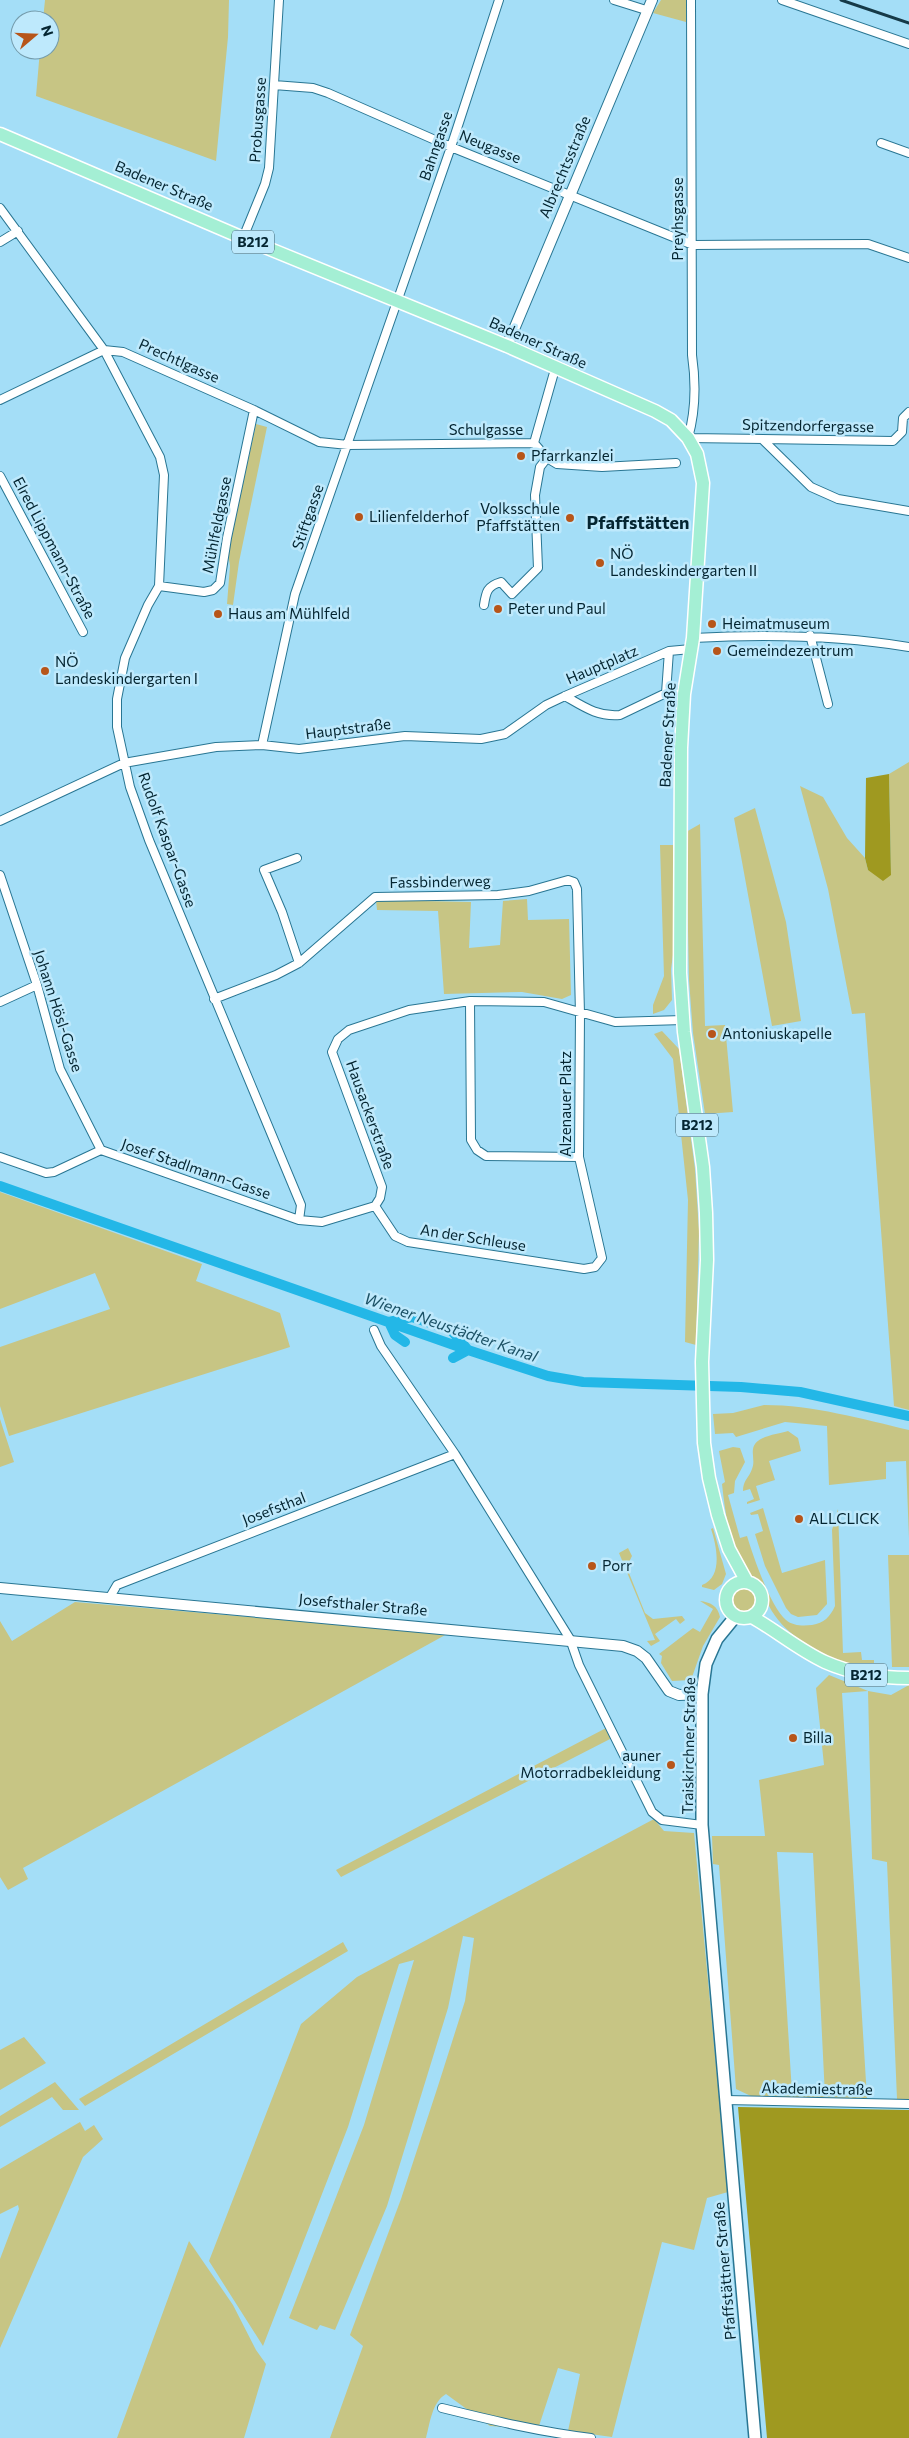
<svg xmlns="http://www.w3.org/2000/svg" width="909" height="2438" viewBox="0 0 909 2438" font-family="Commissioner,sans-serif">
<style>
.green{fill:#c7c584;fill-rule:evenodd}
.forest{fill:#9f9920}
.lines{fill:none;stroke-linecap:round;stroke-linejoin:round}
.canal{stroke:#23b7e7;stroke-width:10}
.minor-casing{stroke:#297693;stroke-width:10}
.tertiary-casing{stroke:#297693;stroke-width:12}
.secondary-casing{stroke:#297693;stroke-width:14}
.primary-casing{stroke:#fff;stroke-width:15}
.minor{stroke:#fff;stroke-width:8}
.tertiary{stroke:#fff;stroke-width:10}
.secondary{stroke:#fff;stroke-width:11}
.primary{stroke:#a4efd4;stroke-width:12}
.rail{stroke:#163a48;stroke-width:3}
.poi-dot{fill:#b75519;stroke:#bee9fc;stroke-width:2}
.labels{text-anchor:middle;stroke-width:5;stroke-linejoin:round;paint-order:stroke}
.shield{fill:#bee9fc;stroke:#3c606e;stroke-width:1}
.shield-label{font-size:14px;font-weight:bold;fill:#042531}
.street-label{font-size:15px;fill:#042531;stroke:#bee9fc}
.poi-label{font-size:15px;fill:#042531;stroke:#bee9fc;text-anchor:start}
.water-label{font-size:16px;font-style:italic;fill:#1b5165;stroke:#bee9fc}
.quarter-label{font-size:18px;font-weight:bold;fill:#042531;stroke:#bee9fc}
</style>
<rect width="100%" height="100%" fill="#a4def7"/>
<!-- green -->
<path class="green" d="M45,0H229L228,37L216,161L36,96L40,50H50V20H43Z
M661,0H686V22L653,13Z
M256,424L267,427L239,562L233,605L227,604L230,566L228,553Z
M909,762V1410L894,1406L865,1013L852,1014L828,889L800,786L823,797L847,838L865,858L868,870L891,875L889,774Z
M755,808L786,922L801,1021L772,1026L734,818Z
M700,824L705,1026L725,1025L733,1112L705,1114L693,1033L689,980L686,832Z
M660,845H673L676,934L671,969L672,1000L664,1010L653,1014V1005L664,976Z
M527,899L528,920L569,919L571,995L562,999L522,992L444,994L438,911L377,910L376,900L471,902L469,948L500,945L503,901Z
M662,1031L679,1049L695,1169L699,1231L696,1345L685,1342L688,1200L673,1059L654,1034Z
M0,1192L202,1264L196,1281L280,1313L290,1347L9,1436L0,1406V1347L110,1309L95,1273L0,1309Z
M764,1405C813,1405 862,1419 909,1430V1538L906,1461L886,1462V1479L829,1485L827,1426L785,1422L736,1437L733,1433L715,1434L713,1414L733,1413Z
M0,1419L14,1462L0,1467Z
M788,1431L798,1438L801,1451L769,1461L775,1480L756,1486L760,1500L747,1504V1502L754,1499L750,1489L743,1491C743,1480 749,1478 752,1469C755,1462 752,1456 753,1449C755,1436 778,1434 788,1431Z
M733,1447L740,1448L745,1462L735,1481L734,1493L728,1495L740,1538L747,1536C753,1556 771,1608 786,1620C793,1626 803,1626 812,1625C824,1623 830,1617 835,1606L832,1530L838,1509L843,1653L861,1652L862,1660H874V1667C863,1672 847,1664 837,1660C811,1649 783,1633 769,1606C766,1601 766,1594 763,1588C757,1579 746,1573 741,1562C728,1538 725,1510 722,1484L725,1482L719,1451Z
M763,1508L782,1573L825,1560L827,1604L817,1615L798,1617L791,1614L786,1608L765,1566L755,1534L763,1531L758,1514L751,1515L750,1513Z
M713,1528L726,1574L722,1584L714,1590L702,1587V1585C723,1577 717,1547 711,1529Z
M628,1548L632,1556L627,1566L629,1573L645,1613L653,1619L682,1616L685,1620L680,1624L676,1619L655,1634L660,1641L651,1646L647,1641L655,1640L619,1553Z
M888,1555H909V1667H892Z
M731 1600a12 12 0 1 1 24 0a12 12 0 1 1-24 0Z
M700,1601C710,1602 718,1606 720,1617L703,1646L691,1680L672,1681L661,1663L662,1656L659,1654L693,1628L700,1632L713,1609Z
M75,1602L447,1634L23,1868L28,1879L8,1890L0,1877V1621L12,1641Z
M829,1675L868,1691L891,1695L909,1685V2100L897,2099L887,1862L872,1859L868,1691L842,1693L867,2098L753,2097L736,2089L719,1865L713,1864L712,1836H765L759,1780L824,1765L816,1688ZM777,1852L813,1853L825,2096L792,2093Z
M608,1727L612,1738L341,1877L336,1870Z
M654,1819L664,1831L694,1833L728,2192L707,2198L694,2250L662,2242L612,2437L568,2431L580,2374L558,2368L538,2429L490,2426L446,2394C432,2402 430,2423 426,2438H330L363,2346L350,2335L401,2199L438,2086L465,2001L474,1938L463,1936L448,2008L387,2206L335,2330L320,2325L317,2330L289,2318L364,2125L414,1960L399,1964L348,2127L263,2346L209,2261L301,2024L357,1977Z
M343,1942L348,1951L85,2106L79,2099Z
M24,2037L46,2063L0,2090V2050Z
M55,2082L79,2110H63L52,2097L0,2127V2116Z
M80,2122L85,2131L94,2125L103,2139L83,2157L0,2348V2259L19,2209L18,2205L0,2214V2169Z
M189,2241L233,2305L256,2350L266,2364L244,2438H117Z"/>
<!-- forest -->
<path class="forest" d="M889,774L891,875L883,881L868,870L865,858L866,778Z
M738,2107L909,2110V2438H767Z"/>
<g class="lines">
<!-- canal -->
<path class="canal" d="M0,1186L468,1350L548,1376L583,1382L741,1387L800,1392L909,1416
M405,1342L395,1335L389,1322L412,1317L451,1330L468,1350L453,1358"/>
<!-- minor casing -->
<g class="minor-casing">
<path id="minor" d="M614,0L646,10
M691,0L692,355C696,383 696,410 688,438L893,441L902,432L903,418L909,412
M782,0L909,44
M274,85L313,88L328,93L451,147L693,245L868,244L909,258
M881,143L909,153
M0,208L104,350L160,457L164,475L159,586L148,605L125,658L117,699V727L130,787L149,840L301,1205L299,1220
M243,238L265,184L269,168L279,0
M0,242L18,231
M104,350L123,352L254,410L319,442L348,445L534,443L547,458L557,464L602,467L676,463
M0,400L104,350
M763,440L811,487L838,499L909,511
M534,443L555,369
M0,476L83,632
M159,586L204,592L213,590L220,583L227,538L254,410
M484,605C486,592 487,586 501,582L512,594L538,568L535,495L540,467L547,458
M810,635L828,704
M693,638C766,634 837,635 909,647
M666,693L669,651
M565,696C584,707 598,717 620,715L666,693L684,694
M262,745L295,594L451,147L499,0
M0,821L124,763L216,747L262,745L299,749L405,736L481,739L505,734L546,705L565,696L669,651L691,649
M297,858L264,870L282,912L299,963
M0,875L37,985L60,1069L101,1150
M214,999L276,975L299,963L375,897L498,895L529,891L568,880L574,882L577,889L580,1014L579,1157L602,1258L595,1267L584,1269L408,1242L395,1236L375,1206
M470,1001L471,1140L477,1150L486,1156L579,1157
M0,1002L37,985
M0,1157L46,1173L54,1172L101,1150L299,1220L322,1222L375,1206L380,1198L382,1187L332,1052L338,1039L349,1030L409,1010L470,1001L544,1002L615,1022L683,1020
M374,1330L381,1346L455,1454L570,1639L579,1665L652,1812L662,1820L702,1825
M110,1597L117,1585L455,1454
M725,2100L909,2104
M442,2408C491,2420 540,2432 591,2438"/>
</g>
<!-- tertiary casing -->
<g class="tertiary-casing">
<path id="tertiary" d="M507,346L652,0
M0,1588L623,1646L637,1651L646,1658L669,1691L679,1695L702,1694"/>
</g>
<!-- secondary casing -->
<g class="secondary-casing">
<path id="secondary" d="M735,1617L717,1639L706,1664L702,1694V1825L755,2438"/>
</g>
<!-- primary casing -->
<g class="primary-casing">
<path id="primary" d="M0,134L243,238L507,346L655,411L671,420L688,438L697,454L703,483L693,638L684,694L681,748L680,973L684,1032L703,1167L706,1213L707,1260L702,1362L704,1443L709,1478L718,1515L729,1549L747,1582
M726 1600a18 18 0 1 1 36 0a18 18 0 1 1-36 0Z
M752,1617C777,1631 799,1650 825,1662C852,1674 880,1678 909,1678"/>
</g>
<!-- minor -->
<use href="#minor" class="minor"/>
<!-- tertiary -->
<use href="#tertiary" class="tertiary"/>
<!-- secondary -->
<use href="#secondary" class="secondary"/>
<!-- primary -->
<use href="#primary" class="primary"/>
<!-- rail -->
<path class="rail" d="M841,0L909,23"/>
</g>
<!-- markers -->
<g class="poi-dot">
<circle cx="521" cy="456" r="5"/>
<circle cx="359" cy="517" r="5"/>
<circle cx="570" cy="518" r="5"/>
<circle cx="600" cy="563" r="5"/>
<circle cx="498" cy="609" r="5"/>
<circle cx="218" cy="614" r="5"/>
<circle cx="712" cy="624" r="5"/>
<circle cx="717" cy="651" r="5"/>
<circle cx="45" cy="671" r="5"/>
<circle cx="712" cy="1034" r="5"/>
<circle cx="799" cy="1519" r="5"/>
<circle cx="592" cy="1566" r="5"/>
<circle cx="793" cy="1738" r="5"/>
<circle cx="671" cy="1765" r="5"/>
</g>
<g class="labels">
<!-- shield labels -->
<g class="shield">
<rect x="232" y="230.5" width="42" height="23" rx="4"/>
<rect x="676" y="1113.5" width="42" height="23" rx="4"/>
<rect x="845" y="1663.5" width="42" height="23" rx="4"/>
</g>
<g class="shield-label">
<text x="253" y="247">B212</text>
<text x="697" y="1130">B212</text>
<text x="866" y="1680">B212</text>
</g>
<!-- street labels -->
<g class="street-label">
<text transform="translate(258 120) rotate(-86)" y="5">Probusgasse</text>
<text transform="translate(436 146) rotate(-71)" y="5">Bahngasse</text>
<text transform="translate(490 147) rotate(22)" y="5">Neugasse</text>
<text transform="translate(565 167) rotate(-67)" y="5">Albrechtsstraße</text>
<text transform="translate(164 186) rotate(23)" y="5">Badener Straße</text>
<text transform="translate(678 219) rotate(-90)" y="5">Preyhsgasse</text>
<text transform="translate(538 343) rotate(24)" y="5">Badener Straße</text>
<text transform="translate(179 361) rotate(24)" y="5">Prechtlgasse</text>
<text transform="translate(808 426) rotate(1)" y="5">Spitzendorfergasse</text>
<text x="486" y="435">Schulgasse</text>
<text transform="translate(308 517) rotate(-71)" y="5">Stiftgasse</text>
<text transform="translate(217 525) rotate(-79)" y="5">Mühlfeldgasse</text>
<text transform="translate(54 548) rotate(62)" y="5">Elred Lippmann-Straße</text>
<text transform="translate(602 665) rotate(-23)" y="5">Hauptplatz</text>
<text transform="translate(348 729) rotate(-7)" y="5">Hauptstraße</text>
<text transform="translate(668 735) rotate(-87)" y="5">Badener Straße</text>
<text transform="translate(167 840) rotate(70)" y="5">Rudolf Kaspar-Gasse</text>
<text transform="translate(440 882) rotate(-1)" y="5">Fassbinderweg</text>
<text transform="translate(58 1011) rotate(72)" y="5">Johann Hösl-Gasse</text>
<text transform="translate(566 1104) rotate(-90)" y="5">Alzenauer Platz</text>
<text transform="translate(370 1115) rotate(70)" y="5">Hausackerstraße</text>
<text transform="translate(196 1169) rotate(19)" y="5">Josef Stadlmann-Gasse</text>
<text transform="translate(473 1238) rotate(9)" y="5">An der Schleuse</text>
<text transform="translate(274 1509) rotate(-21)" y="5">Josefsthal</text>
<text transform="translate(363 1605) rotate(5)" y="5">Josefsthaler Straße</text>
<text transform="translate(689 1746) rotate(-89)" y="5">Traiskirchner Straße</text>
<text transform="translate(817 2089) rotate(1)" y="5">Akademiestraße</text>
<text transform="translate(725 2271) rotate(-95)" y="5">Pfaffstättner Straße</text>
</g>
<!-- poi labels -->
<g class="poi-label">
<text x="531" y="461">Pfarrkanzlei</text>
<text x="560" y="514" text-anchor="end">Volksschule<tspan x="560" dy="17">Pfaffstätten</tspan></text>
<text x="369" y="522">Lilienfelderhof</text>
<text x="610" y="559">NÖ<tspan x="610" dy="17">Landeskindergarten II</tspan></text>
<text x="508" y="614">Peter und Paul</text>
<text x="228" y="619">Haus am Mühlfeld</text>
<text x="722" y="629">Heimatmuseum</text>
<text x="727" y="656">Gemeindezentrum</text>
<text x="55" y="667">NÖ<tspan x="55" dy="17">Landeskindergarten I</tspan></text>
<text x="722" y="1039">Antoniuskapelle</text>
<text x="809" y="1524">ALLCLICK</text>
<text x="602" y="1571">Porr</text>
<text x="803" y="1743">Billa</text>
<text x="661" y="1761" text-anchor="end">auner<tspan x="661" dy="17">Motorradbekleidung</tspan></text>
</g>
<!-- water labels -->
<g class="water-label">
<text transform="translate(451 1327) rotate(19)" y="6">Wiener Neustädter Kanal</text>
</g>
<!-- quarter labels -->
<g class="quarter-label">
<text x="638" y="529">Pfaffstätten</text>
</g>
</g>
<!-- north arrow -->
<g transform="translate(35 35) rotate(71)"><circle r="24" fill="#bee9fc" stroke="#749bab"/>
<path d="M0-4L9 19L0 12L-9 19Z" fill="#b75519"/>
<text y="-8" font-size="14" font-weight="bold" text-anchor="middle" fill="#042531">N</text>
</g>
</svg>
